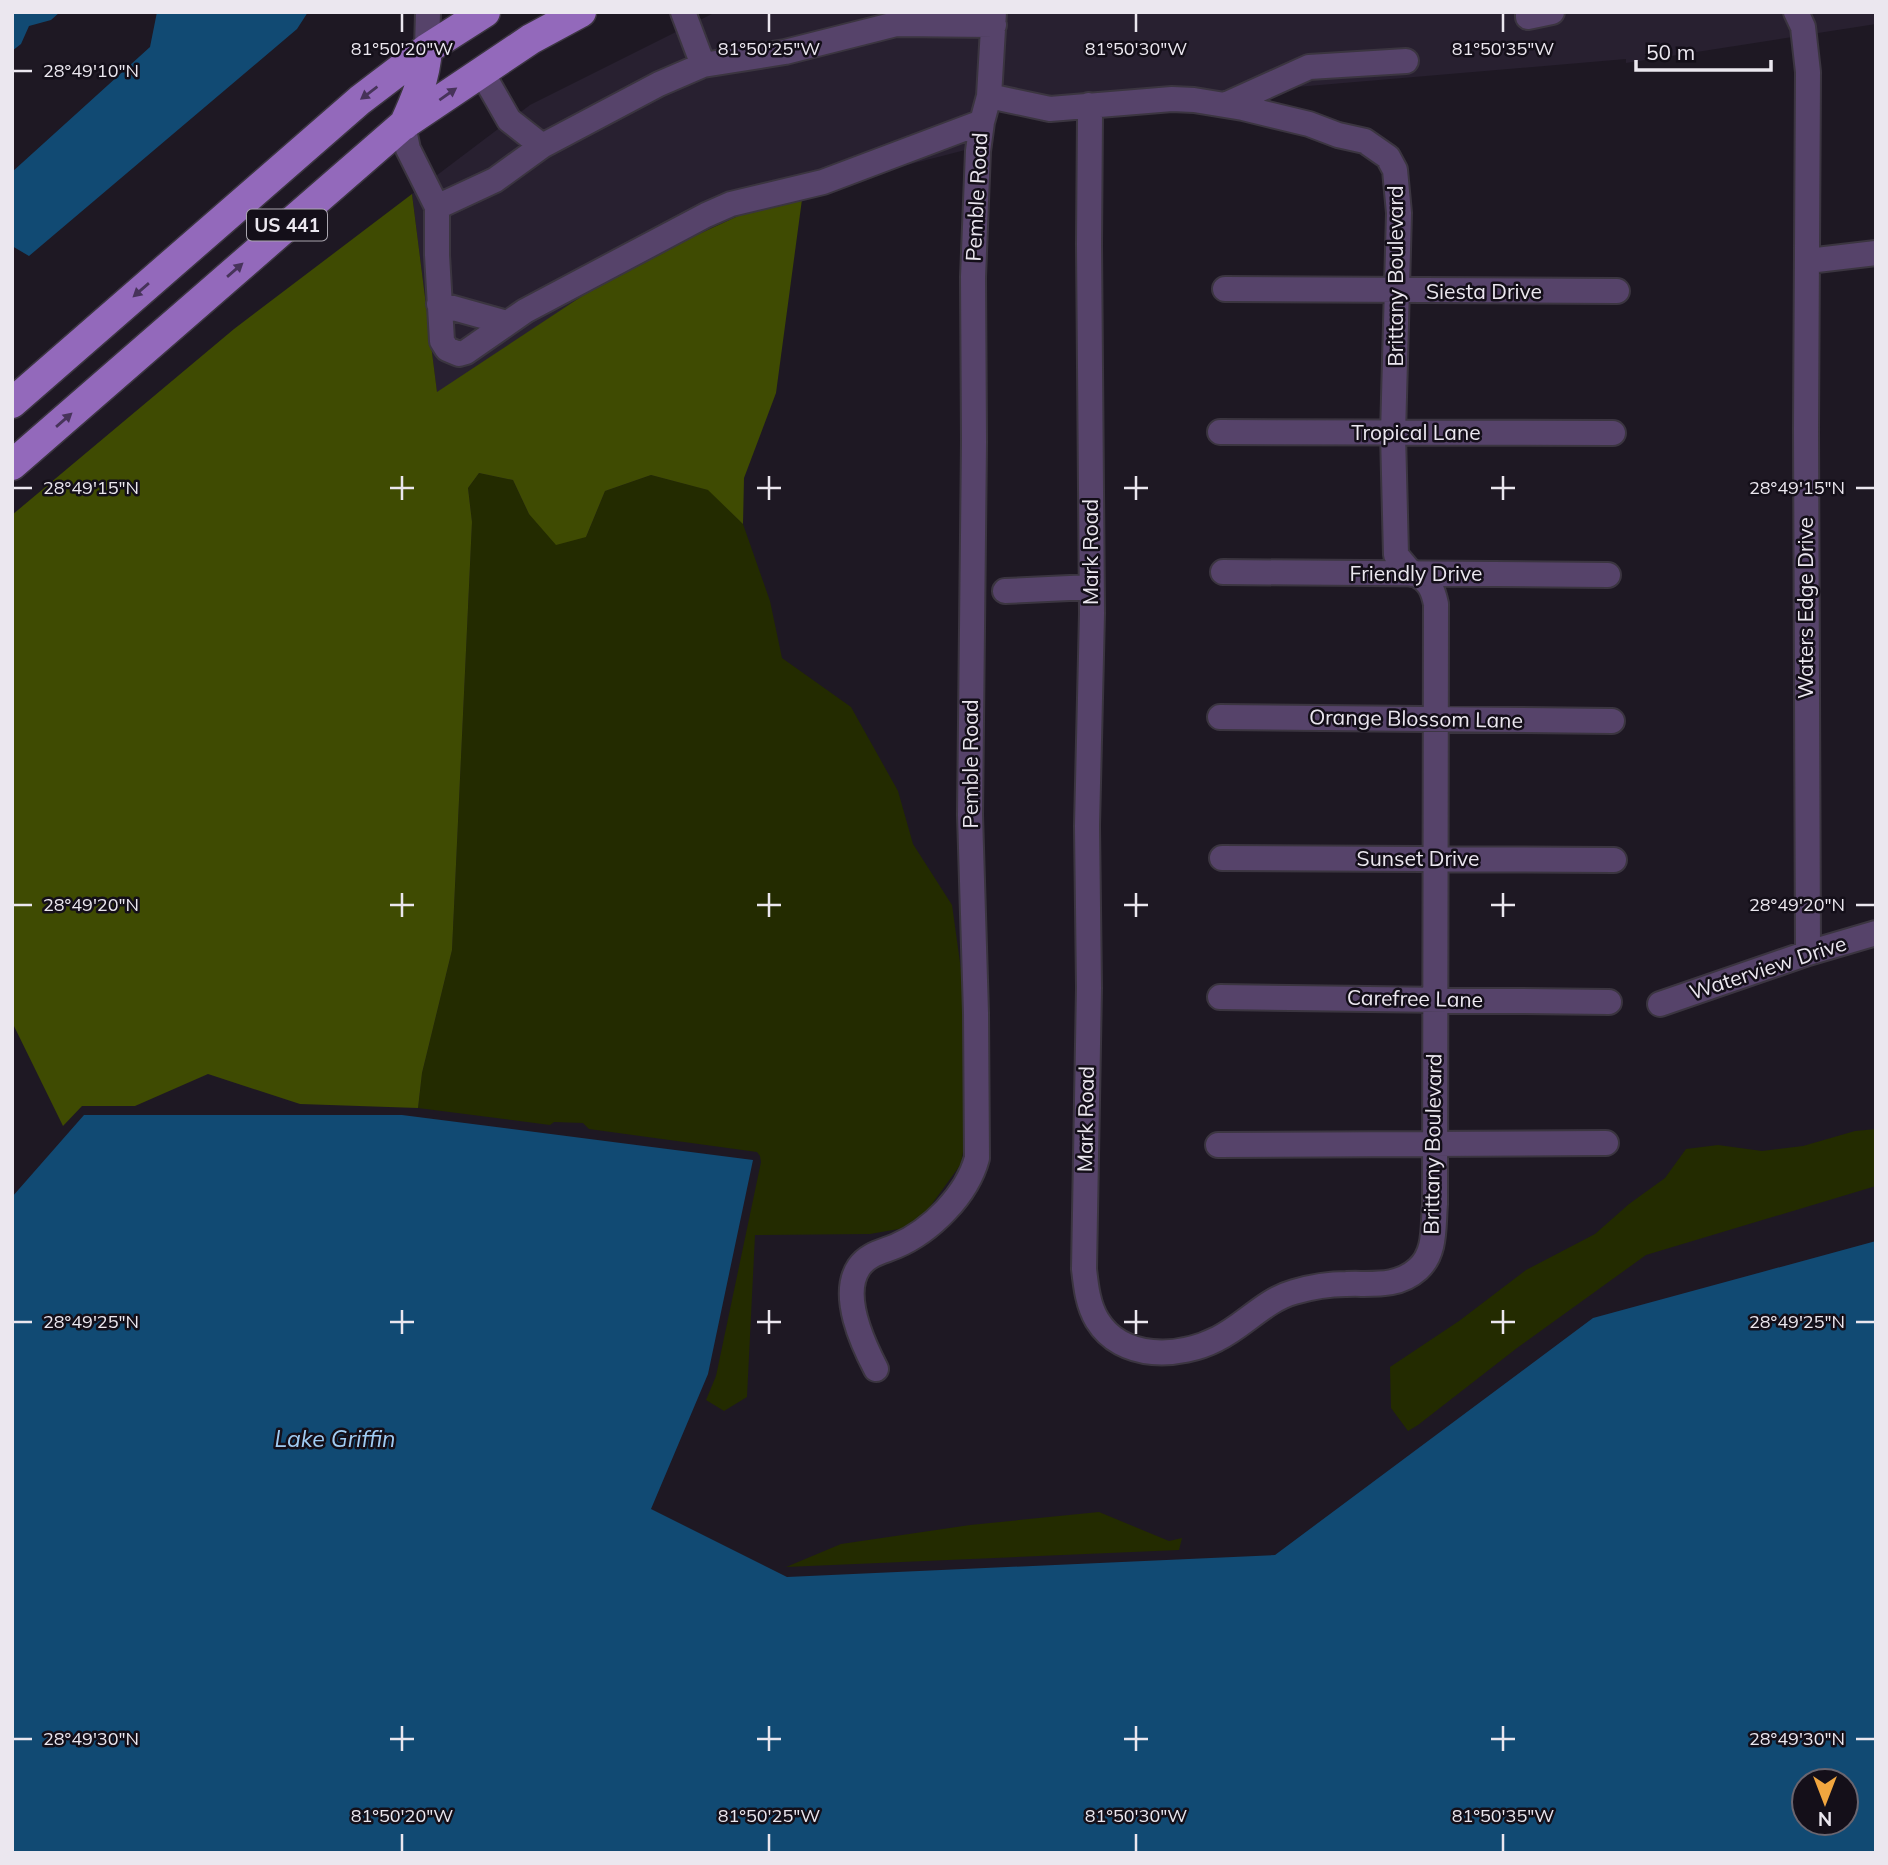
<svg xmlns="http://www.w3.org/2000/svg" width="1888" height="1865" viewBox="0 0 1888 1865" font-family="Mulish,sans-serif">
<style>
.built{fill:#282030}
.green{fill:#232b00}
.forest{fill:#3f4b02}
.water{fill:#114a73;fill-rule:evenodd}
.lines{fill:none;stroke-linecap:round;stroke-linejoin:round}
.minor-casing{stroke:#3b3540;stroke-width:28}
.major-casing{stroke:#3b3540;stroke-width:33}
.minor{stroke:#56436a;stroke-width:24}
.major{stroke:#9369bb;stroke-width:30}
.oneway{fill:#47335a}
.ticks{fill:none;stroke:#ebe7ef;stroke-width:2.5}
.labels{text-anchor:middle;stroke-width:5;stroke-linejoin:round;paint-order:stroke}
.shield{fill:#140f19;stroke:#aaa6af;stroke-width:2}
.shield-label{font-size:19px;font-weight:bold;fill:#ebe7ef}
.street-label{font-size:21px;fill:#ebe7ef;stroke:#140f19}
.water-label{font-size:23px;font-style:italic;fill:#a0ccf3;stroke:#140f19}
.ticks-label{font-size:18px;text-anchor:middle;fill:#ebe7ef;stroke:#140f19;stroke-width:5;stroke-linejoin:round;paint-order:stroke}
</style>
<rect width="100%" height="100%" fill="#1e1823"/>
<!-- built -->
<path class="built" d="M716,12H1876V24L1626,63V59L989,113L973,148L775,199L623,269L437,393L412,194L530,105Z"/>
<!-- green -->
<path class="green" d="M479,473L513,480L529,514L586,537L605,491L651,475L709,490L743,524L770,601L782,658L851,707L898,791L913,844L952,905L976,1077L961,1164L916,1226L870,1234L755,1235L747,1397L724,1411L706,1400L716,1376L761,1162L760,1156L757,1152L589,1129L583,1123L554,1122L550,1125L418,1108L422,1073L452,950L472,522L468,488Z
M1876,1129V1186L1646,1255L1517,1348L1418,1425L1408,1431L1391,1408L1390,1367L1459,1321L1526,1270L1595,1234L1629,1204L1665,1178L1686,1149L1718,1145L1762,1151L1803,1146L1855,1131Z
M1099,1512L1169,1541L1182,1538L1179,1550L786,1567L841,1544L970,1525Z"/>
<!-- forest -->
<path class="forest" d="M803,192L776,393L744,478L743,524L708,490L651,475L605,491L586,537L556,545L529,514L513,480L479,473L468,488L472,522L452,950L422,1073L418,1108L300,1104L208,1074L135,1106H82L63,1126L12,1022V515L234,329L412,194L437,392L623,269L775,199Z"/>
<!-- water -->
<path class="water" d="M12,12H60L51,20L29,26L21,44L12,51Z
M157,12H308L297,29L29,256L12,246V172L150,47Z
M84,1115H402L753,1160L708,1374L651,1509L787,1577L1275,1555L1593,1318L1876,1241V1853H12V1197ZM1804,1781H1846V1823H1804Z"/>
<g class="lines">
<!-- minor casing -->
<g class="minor-casing">
<path id="minor" d="M683,12L703,65
M994,12L989,96L1050,109L1172,99L1194,100L1243,108L1309,124L1338,135L1365,141L1388,157L1395,170L1399,213L1393,434L1396,555L1412,574
M1528,12V17L1552,12
M1796,12L1803,27L1808,72L1806,429L1808,953
M427,49L428,12
M481,71L509,120L542,146
M1089,105L1090,116L1089,244L1092,613L1087,826L1089,988L1084,1269C1086,1287 1088,1305 1097,1320C1122,1361 1180,1358 1217,1339C1244,1326 1265,1300 1294,1292C1311,1287 1328,1284 1346,1284C1371,1283 1397,1288 1418,1269C1436,1253 1433,1227 1435,1204L1436,604C1433,590 1430,582 1416,574
M1225,105L1309,67L1406,61
M403,125L408,149L437,207L495,180L542,146L659,84L703,65L785,52L896,24L994,25
M437,207V255L442,341L447,349L459,354L466,352L525,311L706,215L731,204L823,182L982,122
M1808,261L1876,253
M1225,289L1617,291
M439,304L507,323
M1220,432L1613,433
M1223,572L1608,575
M1005,591L1091,587
M1220,717L1612,721
M1222,858L1614,860
M1220,997L1609,1002
M1660,1004L1808,953L1876,933
M1218,1145L1606,1143
M876,1369C863,1344 840,1295 859,1267C868,1254 882,1252 896,1246C931,1231 967,1195 977,1158L976,1013L970,815L974,442L973,277L978,151L982,122L989,96"/>
</g>
<!-- major casing -->
<g class="major-casing">
<path id="major" d="M404,125C416,99 425,78 427,49
M12,403L360,100L427,49L485,12
M12,465L403,125L531,39L581,12"/>
</g>
<!-- minor -->
<use href="#minor" class="minor"/>
<!-- major -->
<use href="#major" class="major"/>
</g>
<!-- one-way arrows -->
<defs><path id="oneway-solid" d="M-6-.8H1V-3.2L6.5 0L1 3.2V.8H-6Z" transform="scale(1.75)"/></defs>
<g class="oneway">
<use href="#oneway-solid" transform="translate(369 93) rotate(143)"/>
<use href="#oneway-solid" transform="translate(448 94) rotate(-35)"/>
<use href="#oneway-solid" transform="translate(235 270) rotate(-41)"/>
<use href="#oneway-solid" transform="translate(141 290) rotate(139)"/>
<use href="#oneway-solid" transform="translate(64 420) rotate(-41)"/>
</g>
<!-- ticks -->
<path class="ticks" d="M402,14V32M769,14V32M1136,14V32M1503,14V32M14,71H32M402,476V500M769,476V500M1136,476V500M1503,476V500M14,488H32M390,488H414M757,488H781M1124,488H1148M1491,488H1515M1856,488H1874M402,893V917M769,893V917M1136,893V917M1503,893V917M14,905H32M390,905H414M757,905H781M1124,905H1148M1491,905H1515M1856,905H1874M402,1310V1334M769,1310V1334M1136,1310V1334M1503,1310V1334M14,1322H32M390,1322H414M757,1322H781M1124,1322H1148M1491,1322H1515M1856,1322H1874M402,1726V1751M769,1726V1751M1136,1726V1751M1503,1726V1751M14,1739H32M390,1739H414M757,1739H781M1124,1739H1148M1491,1739H1515M1856,1739H1874M402,1834V1851M769,1834V1851M1136,1834V1851M1503,1834V1851"/>
<g class="labels">
<!-- shield labels -->
<rect class="shield" x="247" y="209.5" width="80" height="31" rx="5"/>
<g class="shield-label">
<text x="287" y="232">US 441</text>
</g>
<!-- street labels -->
<g class="street-label">
<text transform="translate(977 197) rotate(-87)" y="7">Pemble Road</text>
<text transform="translate(1396 276) rotate(-90)" y="7">Brittany Boulevard</text>
<text x="1484" y="299">Siesta Drive</text>
<text x="1416" y="440">Tropical Lane</text>
<text transform="translate(1091 552) rotate(-90)" y="7">Mark Road</text>
<text x="1416" y="581">Friendly Drive</text>
<text transform="translate(1806 608) rotate(-90)" y="7">Waters Edge Drive</text>
<text transform="translate(1416 719) rotate(1)" y="7">Orange Blossom Lane</text>
<text transform="translate(971 764) rotate(-90)" y="7">Pemble Road</text>
<text x="1418" y="866">Sunset Drive</text>
<text transform="translate(1768 968) rotate(-18)" y="7">Waterview Drive</text>
<text transform="translate(1415 999) rotate(1)" y="7">Carefree Lane</text>
<text transform="translate(1086 1119) rotate(-89)" y="7">Mark Road</text>
<text transform="translate(1433 1144) rotate(-89)" y="7">Brittany Boulevard</text>
</g>
<!-- water labels -->
<g class="water-label">
<text x="335" y="1447">Lake Griffin</text>
</g>
</g>
<g class="ticks-label">
<text x="402" y="55">81°50'20"W</text>
<text x="769" y="55">81°50'25"W</text>
<text x="1136" y="55">81°50'30"W</text>
<text x="1503" y="55">81°50'35"W</text>
<text x="91" y="77">28°49'10"N</text>
<text x="1797" y="494">28°49'15"N</text>
<text x="91" y="494">28°49'15"N</text>
<text x="1797" y="911">28°49'20"N</text>
<text x="91" y="911">28°49'20"N</text>
<text x="1797" y="1328">28°49'25"N</text>
<text x="91" y="1328">28°49'25"N</text>
<text x="1797" y="1745">28°49'30"N</text>
<text x="91" y="1745">28°49'30"N</text>
<text x="402" y="1822">81°50'20"W</text>
<text x="769" y="1822">81°50'25"W</text>
<text x="1136" y="1822">81°50'30"W</text>
<text x="1503" y="1822">81°50'35"W</text>
</g>
<!-- border -->
<rect width="1888" height="1865" fill="none" stroke="#ebe7ef" stroke-width="28"/>
<!-- north arrow -->
<g transform="translate(1825 1802) rotate(180)"><circle r="33" fill="#140f19" stroke="#6a656f" stroke-width="2"/>
<path d="M0-5L12 26L0 18L-12 26Z" fill="#f1a63f"/>
<text y="-10" font-size="19" font-weight="bold" text-anchor="middle" fill="#ebe7ef">N</text>
</g>
<!-- scale -->
<path d="M1636 60v10h135v-10" fill="none" stroke="#ebe7ef" stroke-width="3.5"/>
<text x="1646" y="60" font-size="21" fill="#ebe7ef" stroke="#140f19" stroke-width="5" paint-order="stroke">50 m</text>
</svg>
